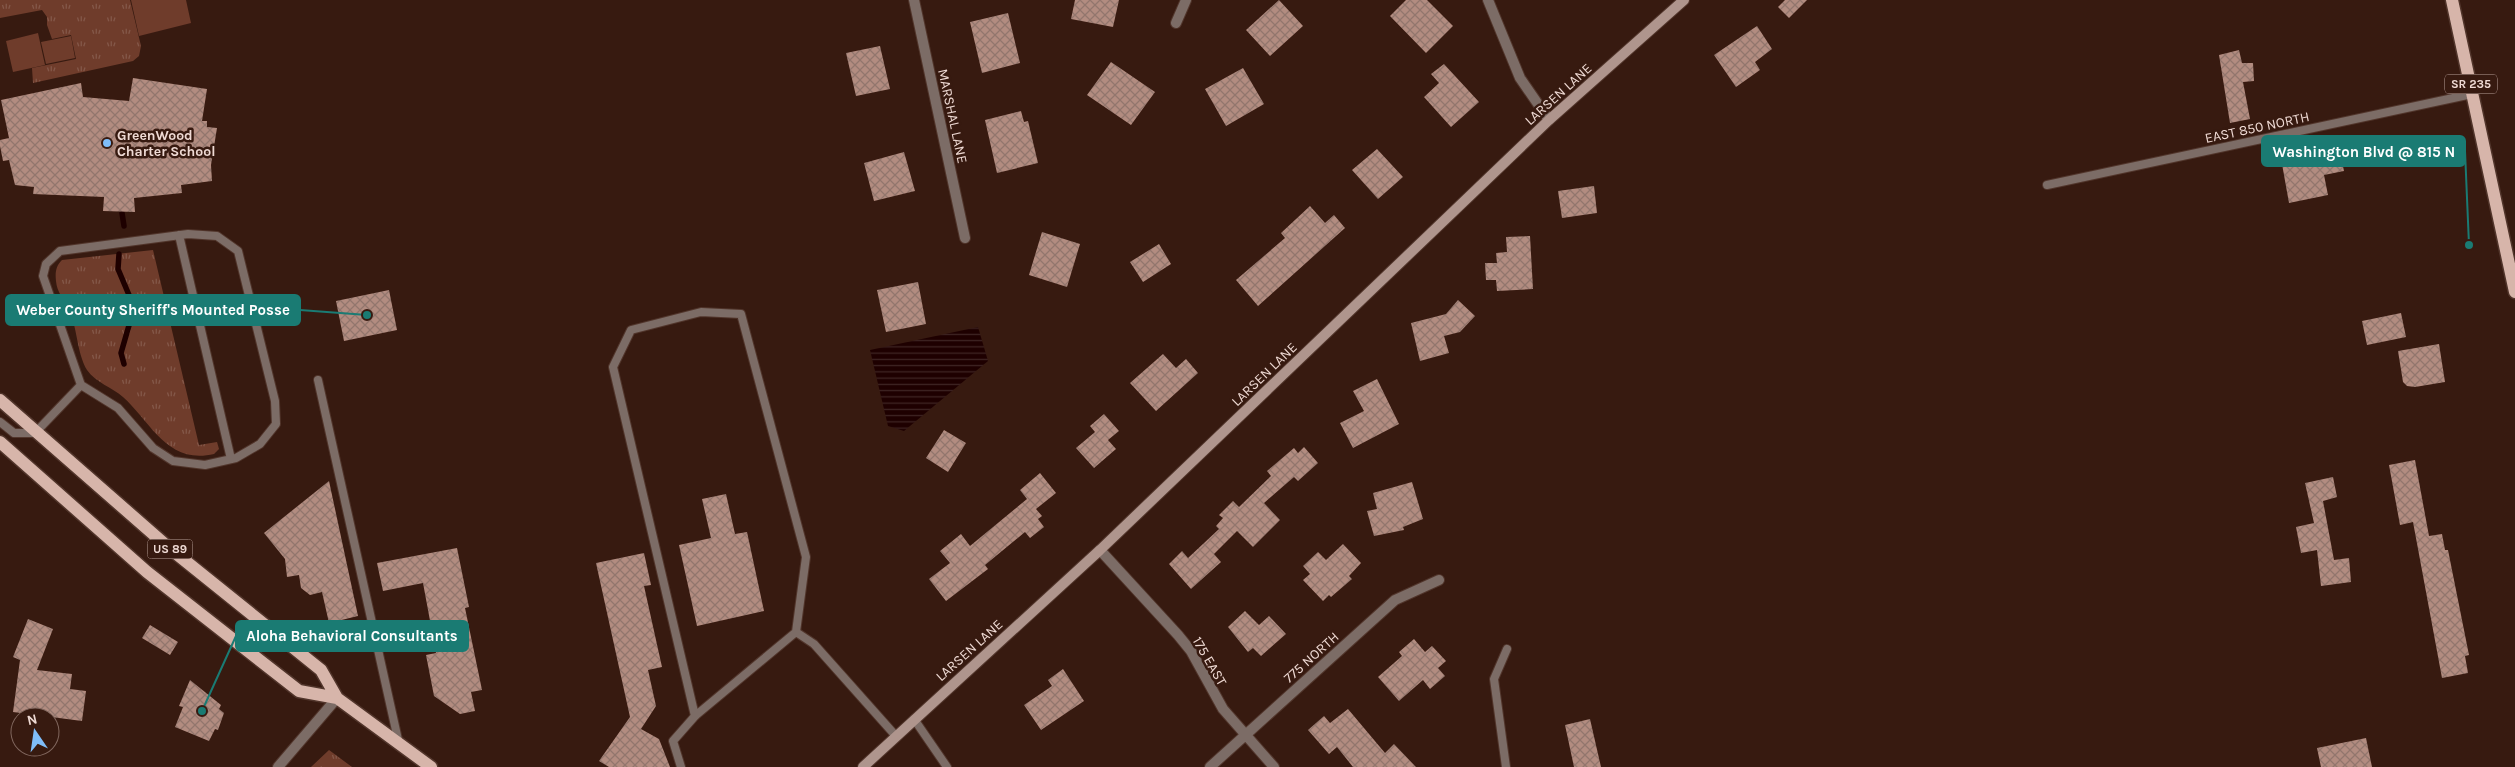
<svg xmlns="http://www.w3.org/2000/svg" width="2515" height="767" viewBox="0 0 2515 767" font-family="Karla,sans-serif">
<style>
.grass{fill:url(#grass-tufts)}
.park{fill:#6f3c2b}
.water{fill:url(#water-rules)}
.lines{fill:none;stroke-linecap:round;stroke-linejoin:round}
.stream{stroke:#1e0000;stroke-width:5.5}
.building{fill:url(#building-cross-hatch)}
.service-casing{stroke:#51352b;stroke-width:10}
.minor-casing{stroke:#51352b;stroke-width:12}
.secondary-casing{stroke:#51352b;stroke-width:12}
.primary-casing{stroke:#51352b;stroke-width:15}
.service{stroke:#7c6c66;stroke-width:8}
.minor{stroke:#7c6c66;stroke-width:10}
.secondary{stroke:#af958d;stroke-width:10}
.primary{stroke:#d7b5aa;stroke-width:12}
.poi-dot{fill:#7fbdf9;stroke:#371a10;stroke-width:2}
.labels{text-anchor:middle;stroke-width:5;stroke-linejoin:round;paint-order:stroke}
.shield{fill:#371a10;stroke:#b8a099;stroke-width:1}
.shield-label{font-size:12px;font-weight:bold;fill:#efdad4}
.street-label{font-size:14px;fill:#efdad4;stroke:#371a10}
.poi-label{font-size:14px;font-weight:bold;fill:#efdad4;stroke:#371a10;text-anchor:start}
.leader{fill:none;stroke:#1a7b73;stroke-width:2}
.callout-dot{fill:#1a7b73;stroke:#371a10;stroke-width:2}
.callout{fill:#1a7b73;stroke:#1a7b73;stroke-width:2}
.callout-label{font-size:15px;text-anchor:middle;font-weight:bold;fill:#fff}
</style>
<defs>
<pattern id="grass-tufts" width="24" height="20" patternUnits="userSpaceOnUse" patternTransform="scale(1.25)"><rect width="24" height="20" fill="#6f3c2b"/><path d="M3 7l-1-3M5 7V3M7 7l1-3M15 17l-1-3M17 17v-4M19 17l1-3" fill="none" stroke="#845849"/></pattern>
<pattern id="water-rules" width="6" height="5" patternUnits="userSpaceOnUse" patternTransform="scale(1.25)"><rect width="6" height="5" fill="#1e0000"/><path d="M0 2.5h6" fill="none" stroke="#3f2524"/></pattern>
<pattern id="building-cross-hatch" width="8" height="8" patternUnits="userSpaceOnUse" patternTransform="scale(1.25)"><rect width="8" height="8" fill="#b28c80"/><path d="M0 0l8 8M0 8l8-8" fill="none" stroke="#92766d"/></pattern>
</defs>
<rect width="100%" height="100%" fill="#371a10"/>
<!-- grass -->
<path class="grass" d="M0,0H130L141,46L139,56L133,61L33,83L32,68L76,59L71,35L52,39L47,25V17L42,10L0,18Z
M153,250L199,445L217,442L219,449L214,454C167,465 151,422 123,397C112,387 96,383 87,370C76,351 78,327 68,308C63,298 57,292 56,281C55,272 56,266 62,260Z
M329,750L352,767H311Z"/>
<!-- park -->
<path class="park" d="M131,0H186L191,23L139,36Z
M38,33L45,65L13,72L6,41Z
M71,36L75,58L46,64L41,42Z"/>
<!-- water -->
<path class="water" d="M978,327L988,361L904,431L888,426L870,350Z"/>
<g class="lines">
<!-- stream -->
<path class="stream" d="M122,213L124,226
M119,254L118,269L129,295L132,315L121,353L124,364"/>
</g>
<!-- building -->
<path class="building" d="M1075,0H1119L1113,27L1071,19Z
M1279,0L1303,26L1270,56L1246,30Z
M1406,0H1427L1453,26L1426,53L1390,16Z
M1785,0H1807L1789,18L1778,7Z
M1008,13L1020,63L982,73L970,22Z
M1757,26L1772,49L1755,62L1760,70L1736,87L1714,55Z
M880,46L890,89L856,96L846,53Z
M2239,50L2242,63H2253L2254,81L2243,82L2250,119L2230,123L2219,55Z
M1111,62L1155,92L1131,125L1087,95Z
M1444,64L1479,102L1451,127L1424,97L1439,83L1431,74Z
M1243,68L1264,104L1226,126L1205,89Z
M133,78L207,89L202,121H207V127L217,128L211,165L212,181L181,185L182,193L134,198L135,212L103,211L104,197L33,194L34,187L15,185L9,160L3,161L0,146V140L9,138L1,100L81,83L83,97L129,101Z
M1021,111L1024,122L1028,121L1038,163L997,173L985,120Z
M1377,149L1403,177L1378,199L1352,170Z
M904,152L915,191L874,201L864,163Z
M2340,153L2344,171L2324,175L2328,195L2289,203L2282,164Z
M1594,186L1597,213L1562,218L1558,191Z
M1310,206L1325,223L1334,215L1345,228L1258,306L1236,280L1285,238L1281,233Z
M1042,232L1080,244L1067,287L1029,275Z
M1530,236L1533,289L1497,291L1496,280H1486L1485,263H1497L1496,253L1507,252L1506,237Z
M1159,244L1171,264L1143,282L1130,262Z
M918,282L926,324L886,332L877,290Z
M389,290L397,330L344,341L336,301Z
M1458,300L1475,316L1460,332L1444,336L1449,353L1420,361L1411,323L1446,314Z
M2401,313L2406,337L2367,345L2362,321Z
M2439,344L2445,382L2415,387L2407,386L2403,382L2398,351Z
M1163,354L1176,368L1186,359L1198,373L1156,411L1130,383Z
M1377,379L1399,424L1353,448L1340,423L1364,411L1353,391Z
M1104,414L1119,431L1108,440L1116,449L1094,468L1076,448L1095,432L1090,426Z
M944,430L966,443L948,472L926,458Z
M1304,447L1318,463L1298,481L1294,477L1264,503L1280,520L1253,547L1237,531L1214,554L1221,562L1191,589L1169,564L1182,551L1188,558L1219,529L1216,526L1223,518L1219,515L1233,501L1239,507L1271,476L1267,471L1294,448L1298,453Z
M2415,460L2429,536L2442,534L2445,550H2448L2469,655L2465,656L2468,673L2442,678L2413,522L2400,525L2389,465Z
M1040,473L1056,493L1036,509L1042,516L1038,519L1044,527L1030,538L1025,532L985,565L988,569L946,601L929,579L950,563L940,551L961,534L970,546L1027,499L1020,490Z
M2333,477L2337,497L2323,501L2334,560L2349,558L2351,582L2321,586L2317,550L2301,553L2296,527L2314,523L2305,483Z
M329,481L358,616L329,623L322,592L310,595L301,588L299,575L287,577L285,559L264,533Z
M1412,482L1423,519L1403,527L1404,530L1374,536L1367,511L1377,509L1373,493Z
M726,494L735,534L747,532L764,611L697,626L679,545L711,538L702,499Z
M1343,544L1361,563L1349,576L1352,579L1331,597L1329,595L1323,601L1303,580L1310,574L1303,566L1318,552L1326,560Z
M457,548L469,607L465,608L482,690L471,692L475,711L460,714L434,696L426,655L436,653L423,583L383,591L377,563Z
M644,553L651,585L644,586L662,667L648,670L656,706L641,729L659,739L670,767H609L599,761L630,717L596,563Z
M1245,611L1259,625L1269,616L1286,634L1261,656L1253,648L1248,652L1228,627Z
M28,619L53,629L37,670L72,674L70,689L86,691L82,721L13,712L20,660L13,657Z
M150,625L178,642L170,655L142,638Z
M1414,639L1425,652L1432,646L1446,661L1438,668L1445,676L1430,689L1423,680L1399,701L1378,677L1402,656L1399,652Z
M1063,669L1084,701L1041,730L1024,705L1052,686L1048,680Z
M190,680L221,705L219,709L224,713L218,730L215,729L209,741L175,727L183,707L179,706Z
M1348,709L1385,753L1394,744L1416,767H1353L1337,747L1329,754L1308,730L1324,716L1330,723Z
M1590,719L1601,767H1574L1565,725Z
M2366,738L2372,767H2321L2317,748Z"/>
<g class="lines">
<!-- service casing -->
<g class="service-casing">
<path id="service" d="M2047,185L2472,94
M188,234L217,236L238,251L275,401L276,424L260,444L236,458L205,465L173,461L153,448L118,408L81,385L43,276L46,264L60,251Z
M179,235L231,459
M318,380L399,744
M0,422L14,433H35L81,385
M796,632L814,644L895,735
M914,719L947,767
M681,767L673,741L695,716L796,632L806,557L741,314L701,312L631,330L613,367L695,716
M1506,767L1494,679L1507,649"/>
</g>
<!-- minor casing -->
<g class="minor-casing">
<path id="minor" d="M914,0L965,238
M1488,0L1520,78L1549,120
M1176,23L1186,0
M1100,550L1178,635L1191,651L1223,709L1274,767
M278,767L337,698
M1210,767L1395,600L1439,580"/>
</g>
<!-- secondary casing -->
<g class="secondary-casing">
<path id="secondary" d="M863,767L1100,550L1549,120L1684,0"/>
</g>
<!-- primary casing -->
<g class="primary-casing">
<path id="primary" d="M2452,0L2515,292
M0,400L168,547L321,670L337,698L431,767
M0,442L147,572L299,691L337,698"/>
</g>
<!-- service -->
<use href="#service" class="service"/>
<!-- minor -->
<use href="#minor" class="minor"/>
<!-- secondary -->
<use href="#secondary" class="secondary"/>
<!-- primary -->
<use href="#primary" class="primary"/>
</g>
<!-- markers -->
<circle class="poi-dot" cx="107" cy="143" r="5"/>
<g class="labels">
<!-- shield labels -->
<g class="shield">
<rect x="2445" y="74.5" width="52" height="19" rx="4"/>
<rect x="147.5" y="539.5" width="45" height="19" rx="4"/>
</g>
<g class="shield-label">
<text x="2471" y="88">SR 235</text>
<text x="170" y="553">US 89</text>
</g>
<!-- street labels -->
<g class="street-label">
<text transform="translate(1558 94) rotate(-42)" y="5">LARSEN LANE</text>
<text transform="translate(953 116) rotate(78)" y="5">MARSHAL LANE</text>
<text transform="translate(2257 127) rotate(-12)" y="5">EAST 850 NORTH</text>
<text transform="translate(1264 374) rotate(-44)" y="5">LARSEN LANE</text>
<text transform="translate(969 650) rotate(-42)" y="5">LARSEN LANE</text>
<text transform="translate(1311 657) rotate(-42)" y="5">775 NORTH</text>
<text transform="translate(1210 661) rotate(60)" y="5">175 EAST</text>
</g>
<!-- poi labels -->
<g class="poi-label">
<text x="117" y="140">GreenWood<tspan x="117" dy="16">Charter School</tspan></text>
</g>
</g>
<!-- callouts -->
<path class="leader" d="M2469 245L2465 151M367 315L300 310M202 711L236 636"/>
<g class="callout-dot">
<circle cx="2469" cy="245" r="5"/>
<circle cx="367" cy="315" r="5"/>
<circle cx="202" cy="711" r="5"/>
</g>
<g class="callout">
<rect x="2262" y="136" width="203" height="30" rx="5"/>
<rect x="6" y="295" width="294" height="30" rx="5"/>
<rect x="236" y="621" width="232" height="30" rx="5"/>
</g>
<g class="callout-label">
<text x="2364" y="157">Washington Blvd @ 815 N</text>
<text x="153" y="315">Weber County Sheriff's Mounted Posse</text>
<text x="352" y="641">Aloha Behavioral Consultants</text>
</g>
<!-- north arrow -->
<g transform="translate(35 732) rotate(347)"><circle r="24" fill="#371a10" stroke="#81675e"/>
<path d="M0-4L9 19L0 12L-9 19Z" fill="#7fbdf9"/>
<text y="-8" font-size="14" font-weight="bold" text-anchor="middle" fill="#efdad4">N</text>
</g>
</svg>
